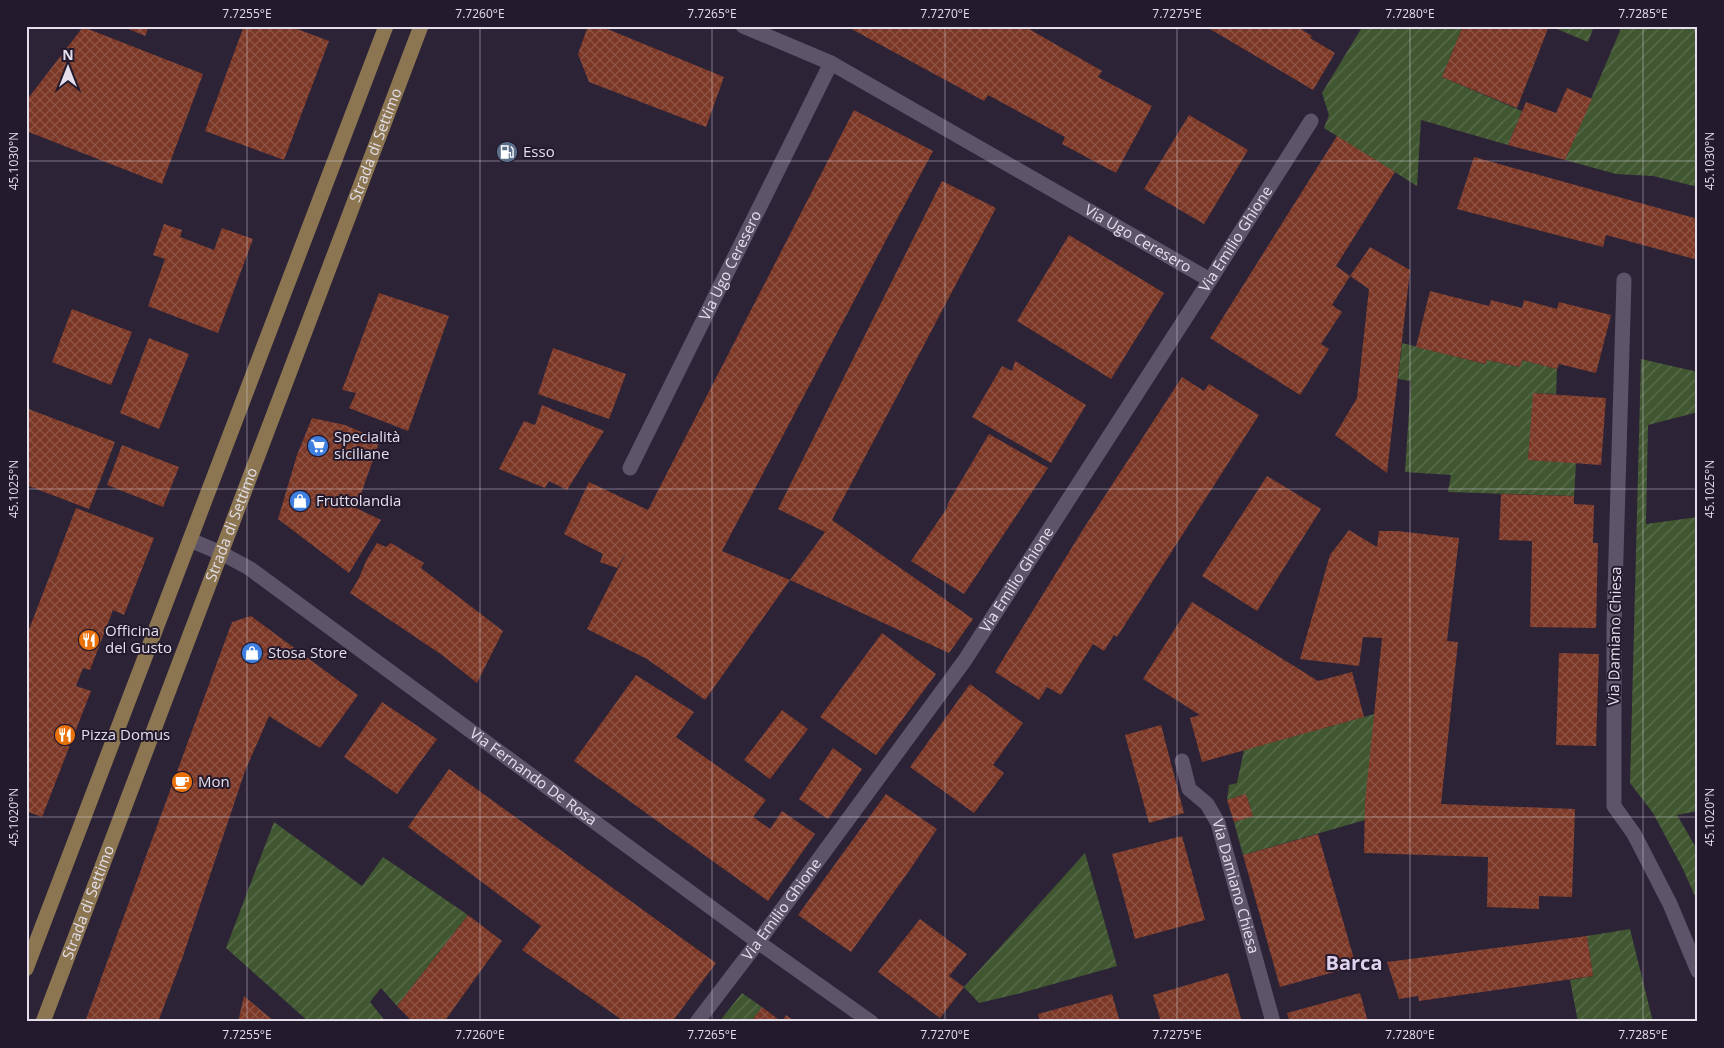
<svg xmlns="http://www.w3.org/2000/svg" width="1724" height="1048" viewBox="0 0 1724 1048" font-family="'Open Sans',sans-serif">
<style>
.garden{fill:url(#garden-furrows)}
.building{fill:url(#building-cross-hatch)}
.lines{fill:none;stroke-linecap:round;stroke-linejoin:round}
.lane{stroke:#5e546a;stroke-width:15}
.street{stroke:#5e546a;stroke-width:15}
.primary{stroke:#8b7651;stroke-width:15}
.ticks{fill:none;stroke:#e5dfec;stroke-width:1;stroke-opacity:0.45}
.labels{text-anchor:middle;stroke-width:4;stroke-linejoin:round;paint-order:stroke}
.street-label{font-size:15px;fill:#e5dfec;stroke:#231a2d}
.poi-label{font-size:15px;fill:#e5dfec;stroke:#231a2d;text-anchor:start}
.district-label{font-size:20px;font-weight:bold;fill:#dfd4ee;stroke:#231a2d}
.neatline{fill:none;stroke:#e5dfec;stroke-width:2}
.ticks-label{font-size:12px;text-anchor:middle;fill:#e5dfec}
</style>
<defs>
<pattern id="garden-furrows" width="10" height="10" patternUnits="userSpaceOnUse" patternTransform="scale(1.25)"><rect width="10" height="10" fill="#415731"/><path d="M-1 1l2-2M0 10L10 0M9 11l2-2" fill="none" stroke="#5c6f4f"/></pattern>
<pattern id="building-cross-hatch" width="8" height="8" patternUnits="userSpaceOnUse" patternTransform="scale(1.25)"><rect width="8" height="8" fill="#7c3826"/><path d="M0 0l8 8M0 8l8-8" fill="none" stroke="#8e5446"/></pattern>
</defs>
<rect width="100%" height="100%" fill="#2d2337"/>
<!-- garden -->
<path class="garden" d="M1358,26H1463L1442,77L1522,111L1508,145L1421,120L1417,186L1324,128L1329,115L1322,93L1361,29Z
M1550,26H1594L1588,42Z
M1622,26H1698V187L1653,176L1616,174L1565,160Z
M1402,343L1485,364L1487,360L1519,367L1522,360L1557,369L1556,394L1534,393L1528,460L1576,463L1574,496L1448,492L1451,475L1405,472L1411,381L1398,379Z
M1641,359L1698,372V412L1648,425L1646,524L1698,517V811L1677,815L1698,851V903L1683,869L1653,813L1630,783Z
M1375,714L1365,820L1243,855L1234,822L1253,816L1246,794L1227,800L1229,785L1237,783L1244,750Z
M274,822L362,886L383,857L468,915L397,1006L381,988L370,1002L386,1022H309L226,948Z
M1085,853L1117,966L1025,992L979,1003L964,987Z
M1630,929L1653,1022H1578L1570,980L1593,976L1587,936Z
M742,993L762,1007L751,1022H719Z"/>
<!-- building -->
<path class="building" d="M122,26H149L145,36Z
M244,26H289L329,41L284,160L205,131Z
M588,26H600L724,77L706,127L589,82L578,54Z
M846,26H1030L1029,29L1102,71L1098,77L1152,106L1116,173L1062,144L1065,137L988,95L984,101Z
M1205,26H1296L1312,36L1310,38L1335,53L1313,90Z
M1463,26H1549L1517,108L1442,77Z
M83,27L203,74L162,184L26,131V101Z
M1567,88L1592,99L1565,160L1508,145L1526,102L1556,113Z
M854,110L933,151L722,551L790,580L825,532L778,509L942,181L996,208L832,520L973,619L949,653L790,580L705,700L647,659L587,629L627,551L617,568L600,562L603,554L564,534L589,482L648,510Z
M1189,115L1248,150L1204,224L1144,189Z
M1337,136L1395,172L1336,266L1350,276L1332,305L1342,312L1321,344L1329,349L1300,395L1210,338Z
M1474,157L1698,219V260L1606,235L1603,247L1457,209Z
M164,224L182,230L180,237L214,250L222,228L253,239L218,333L148,306L165,259L153,255Z
M1069,235L1164,293L1111,379L1017,321Z
M1370,247L1410,270L1387,473L1335,435L1357,398L1369,289L1350,276Z
M1430,291L1489,306L1491,300L1522,308L1524,300L1557,309L1559,302L1611,315L1596,373L1559,364L1557,369L1522,360L1520,367L1487,360L1486,364L1416,347Z
M379,293L449,316L408,431L349,408L356,393L342,390Z
M72,309L132,332L111,385L52,362Z
M149,338L189,354L159,429L120,413Z
M553,348L626,374L609,419L538,394Z
M1015,361L1086,405L1051,463L972,417L1002,366L1012,371Z
M1182,377L1204,391L1209,384L1259,415L1117,637L1114,635L1104,651L1093,644L1061,695L1047,687L1039,700L995,672L1082,531Z
M1533,393L1606,398L1601,465L1528,460Z
M542,405L604,431L567,490L549,481L545,488L499,469L524,421L535,425Z
M26,408L115,442L89,509L26,485Z
M312,418L345,425L380,440L356,508L381,520L349,573L278,519L297,455Z
M989,434L1048,468L964,594L911,561L947,508L948,503Z
M122,445L179,467L163,507L107,485Z
M1267,476L1321,509L1257,611L1202,576Z
M1501,494L1574,496V504L1594,505L1593,543H1598L1596,628L1530,627L1532,541L1499,540Z
M76,508L154,538L124,615L113,610L90,670L83,668L76,686L91,691L42,817L26,811V637Z
M1349,530L1377,547L1379,531H1397L1459,538L1447,641L1458,642L1441,804L1575,809L1572,897L1539,896V909L1487,907L1488,857L1364,853L1365,802L1382,638L1363,637L1359,666L1300,659L1330,555Z
M377,543L386,547L391,543L424,563L421,568L503,631L477,683L442,655L350,593L359,578L366,561Z
M1192,602L1318,681L1352,672L1364,717L1202,762L1190,718L1200,715L1143,679Z
M251,616L358,695L320,748L269,716L245,771L182,959L158,1022H85L232,622Z
M882,633L936,674L876,755L820,717Z
M1559,653L1599,654L1596,746L1556,745Z
M636,675L694,712L676,737L766,800L753,817L770,829L782,811L815,834L768,901L574,761Z
M970,684L1023,723L993,765L1004,773L974,813L910,767Z
M382,702L437,739L397,794L344,757Z
M782,710L808,729L770,779L744,760Z
M1161,725L1184,813L1149,823L1125,735Z
M833,748L862,769L828,819L799,799Z
M449,769L716,963L672,1022H625L522,950L541,926L408,827Z
M886,794L937,829L909,871L851,952L798,915Z
M1246,794L1253,816L1234,822L1227,800Z
M1318,834L1356,966L1280,987L1243,855Z
M1182,836L1205,920L1135,939L1112,854Z
M468,915L502,941L444,1022H413L397,1006Z
M920,919L967,954L949,976L964,987L940,1018L878,972Z
M1587,936L1593,976L1419,1001L1418,996L1399,999L1387,962Z
M1228,973L1242,1022H1161L1153,995Z
M1360,993L1368,1022H1290L1287,1013Z
M1112,994L1120,1022H1040L1038,1014Z
M244,996L275,1022H238Z
M762,1007L782,1022L786,1015L796,1022H751Z"/>
<g class="lines">
<!-- lane -->
<g class="lane">
<path d="M1624,280L1614,625V806L1634,834L1670,904L1698,971"/>
<path id="s1" d="M1182,761L1189,789L1207,804L1218,823L1273,1022"/>
</g>
<!-- street -->
<g class="street">
<path id="s2" d="M743,26L831,63L1210,280"/>
<path id="s3" d="M630,468L831,63"/>
<path id="s4" d="M190,540L221,553L249,568L758,942L871,1022"/>
<path id="s5" d="M697,1022L758,942L965,660L1210,280L1311,121"/>
</g>
<!-- primary -->
<g class="primary">
<path d="M26,969L386,26"/>
<path id="s6" d="M43,1022L421,26"/>
</g>
</g>
<!-- ticks -->
<path class="ticks" d="M247,26V1022M480,26V1022M712,26V1022M945,26V1022M1177,26V1022M1410,26V1022M1643,26V1022M26,161H1698M26,489H1698M26,817H1698"/>
<!-- icons -->
<defs>
<g id="fuel-disc" transform="scale(1.125)"><circle r="9.5" fill="#5c6f8a" stroke="#231a2d"/><path d="M-5.5-6h7V0h2V4h1.3V-2.5L3-4.5l.8-.8L6-3V5H2.5V1h-1V6h-7ZM-4.2-4.7v3.2H.2V-4.7Z" fill="#fff"/></g>
<g id="supermarket-disc" transform="scale(1.125)"><circle r="9.5" fill="#3f7fe0" stroke="#231a2d"/><path d="M-6-5.5h2.5l.6 2H6L4.5 2H-2.5L-4.4-4H-6ZM-1.5 3.2a1.3 1.3 0 1 0 .1 0ZM3 3.2a1.3 1.3 0 1 0 .1 0Z" fill="#fff"/></g>
<g id="shop-disc" transform="scale(1.125)"><circle r="9.5" fill="#3f7fe0" stroke="#231a2d"/><path d="M-5-2.5h2.3a2.7 3.5 0 0 1 5.4 0H5L5.5 6h-11ZM-1.5-2.5h3a1.5 2.3 0 0 0-3 0Z" fill="#fff"/></g>
<g id="restaurant-disc" transform="scale(1.125)"><circle r="9.5" fill="#e8710a" stroke="#231a2d"/><path d="M-5-6h1v4h1v-4h1v4h1v-4h1v5L-1.5 .5V6h-2V.5L-5-1ZM5-6V6H3V1.5H1.5Q1.5-4 5-6Z" fill="#fff"/></g>
<g id="cafe-disc" transform="scale(1.125)"><circle r="9.5" fill="#e8710a" stroke="#231a2d"/><path d="M-5.5-4.5H6V0H3Q3 3.5 0 3.5H-2.5Q-5.5 3.5-5.5 0ZM3-3.2v2h1.7v-2ZM-6 4.5H4V6H-6Z" fill="#fff"/></g>
</defs>
<g fill-rule="evenodd">
<use href="#fuel-disc" x="507" y="152"/>
<use href="#supermarket-disc" x="318" y="446"/>
<use href="#shop-disc" x="300" y="501"/>
<use href="#restaurant-disc" x="89" y="640"/>
<use href="#shop-disc" x="252" y="653"/>
<use href="#restaurant-disc" x="65" y="735"/>
<use href="#cafe-disc" x="182" y="782"/>
</g>
<g class="labels">
<!-- street labels -->
<g class="street-label">
<text dy="5" stroke="none"><textPath href="#s6" startOffset="938">Strada di Settimo</textPath></text>
<text dy="5" stroke="none"><textPath href="#s2" startOffset="449">Via Ugo Ceresero</textPath></text>
<text dy="5" stroke="none"><textPath href="#s5" startOffset="951">Via Emilio Ghione</textPath></text>
<text dy="5" stroke="none"><textPath href="#s3" startOffset="226">Via Ugo Ceresero</textPath></text>
<text dy="5" stroke="none"><textPath href="#s6" startOffset="532">Strada di Settimo</textPath></text>
<text dy="5" stroke="none"><textPath href="#s5" startOffset="546">Via Emilio Ghione</textPath></text>
<text transform="translate(1615 636) rotate(-89)" y="5">Via Damiano Chiesa</text>
<text dy="5" stroke="none"><textPath href="#s4" startOffset="418">Via Fernando De Rosa</textPath></text>
<text dy="5" stroke="none"><textPath href="#s1" startOffset="140">Via Damiano Chiesa</textPath></text>
<text dy="5" stroke="none"><textPath href="#s6" startOffset="128">Strada di Settimo</textPath></text>
<text dy="5" stroke="none"><textPath href="#s5" startOffset="141">Via Emilio Ghione</textPath></text>
</g>
<!-- poi labels -->
<g class="poi-label">
<text x="523" y="157">Esso</text>
<text x="334" y="442">Specialità<tspan x="334" dy="17">siciliane</tspan></text>
<text x="316" y="506">Fruttolandia</text>
<text x="105" y="636">Officina<tspan x="105" dy="17">del Gusto</tspan></text>
<text x="268" y="658">Stosa Store</text>
<text x="81" y="740">Pizza Domus</text>
<text x="198" y="787">Mon</text>
</g>
<!-- district labels -->
<g class="district-label">
<text x="1354" y="970">Barca</text>
</g>
</g>
<!-- border -->
<rect width="1724" height="1048" fill="none" stroke="#231a2d" stroke-width="55"/>
<!-- north arrow -->
<g transform="translate(68 68)" stroke="#231a2d" stroke-width="4" paint-order="stroke">
<path d="M0-4L9 19L0 12L-9 19Z" fill="#e5dfec"/>
<text y="-8" font-size="14" font-weight="bold" text-anchor="middle" fill="#e5dfec">N</text>
</g>
<rect x="28" y="28" width="1668" height="992" class="neatline"/>
<g class="ticks-label">
<text x="247" y="18">7.7255°E</text>
<text x="480" y="18">7.7260°E</text>
<text x="712" y="18">7.7265°E</text>
<text x="945" y="18">7.7270°E</text>
<text x="1177" y="18">7.7275°E</text>
<text x="1410" y="18">7.7280°E</text>
<text x="1643" y="18">7.7285°E</text>
<text transform="translate(14 161) rotate(-90)" y="4">45.1030°N</text>
<text transform="translate(1710 161) rotate(-90)" y="4">45.1030°N</text>
<text transform="translate(14 489) rotate(-90)" y="4">45.1025°N</text>
<text transform="translate(1710 489) rotate(-90)" y="4">45.1025°N</text>
<text transform="translate(14 817) rotate(-90)" y="4">45.1020°N</text>
<text transform="translate(1710 817) rotate(-90)" y="4">45.1020°N</text>
<text x="247" y="1039">7.7255°E</text>
<text x="480" y="1039">7.7260°E</text>
<text x="712" y="1039">7.7265°E</text>
<text x="945" y="1039">7.7270°E</text>
<text x="1177" y="1039">7.7275°E</text>
<text x="1410" y="1039">7.7280°E</text>
<text x="1643" y="1039">7.7285°E</text>
</g>
</svg>
